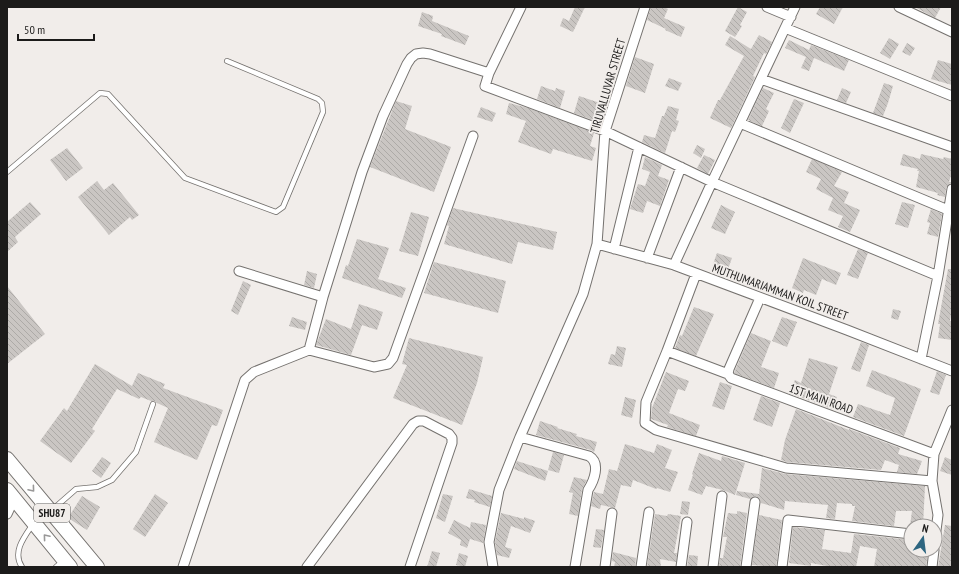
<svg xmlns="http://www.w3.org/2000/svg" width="959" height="574" viewBox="0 0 959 574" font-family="'PT Sans Narrow',sans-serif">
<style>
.building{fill:url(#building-back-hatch)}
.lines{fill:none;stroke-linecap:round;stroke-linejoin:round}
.lane-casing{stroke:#75726f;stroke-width:6}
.street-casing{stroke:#75726f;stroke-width:11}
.primary-casing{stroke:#75726f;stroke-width:16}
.lane{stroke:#fff;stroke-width:4.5}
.street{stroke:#fff;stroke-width:9}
.primary{stroke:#fff;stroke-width:14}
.oneway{stroke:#999898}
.labels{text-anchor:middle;stroke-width:3.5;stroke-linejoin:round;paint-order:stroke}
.shield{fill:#f1edea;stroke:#5c5a58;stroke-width:1}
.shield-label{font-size:11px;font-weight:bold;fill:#1c1b1a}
.street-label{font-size:12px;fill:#1c1b1a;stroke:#f1edea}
</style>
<defs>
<pattern id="building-back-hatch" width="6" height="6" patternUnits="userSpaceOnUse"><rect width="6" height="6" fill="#cac6c3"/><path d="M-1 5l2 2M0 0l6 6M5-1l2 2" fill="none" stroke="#adaaa7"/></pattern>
</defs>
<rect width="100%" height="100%" fill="#f1edea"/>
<!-- building -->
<path class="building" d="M575,7H585L573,32L560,26L563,18L569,21Z
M651,7H664L668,9L664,18L685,27L681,37L665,30L666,29L647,20Z
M738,7L747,12L740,25L742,26L735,37L725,31Z
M820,7H843L834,24L816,14Z
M915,7H941L935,18Z
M422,12L433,16L432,21L469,36L465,45L441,36L442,34L418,26Z
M759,35L772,42L766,54L764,53L753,76L755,77L731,128L710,118L718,100H720L744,56L725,45L730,36L751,49Z
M889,38L899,44L890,59L880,53Z
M789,40L809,50L811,45L849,60L844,71L814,58L809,71L801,68L806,57L785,48Z
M907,43L915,48L910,56L902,52Z
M635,57L654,64L645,93L626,86Z
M938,60L952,64V85L931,79Z
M669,78L682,83L678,91L665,86Z
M884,83L893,86L888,103L883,116L873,113Z
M541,86L555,91L556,88L565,91L560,108L537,99Z
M763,88L774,93L766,109L769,111L762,126L748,120Z
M842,88L851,92L846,103L837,100Z
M579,96L606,105L601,120H598V122L574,113Z
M794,99L804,103L790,133L781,128Z
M396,101L412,106L405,129L451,147L434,192L370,167Z
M509,103L528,108L594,133L590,146L596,148L592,161L553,149L551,154L518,142L526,121L506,114Z
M668,106L679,109L676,120L679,121L675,132L672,131L665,153L642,142L644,135L655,138L662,116H664Z
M481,107L496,113L492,122L477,117Z
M697,145L705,149L701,158L693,153Z
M67,148L83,168L66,181L50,160Z
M903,154L920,159L921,154L943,159L944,157L952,159V172L949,182H951L946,188L945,197L937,195L938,193L916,187L919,171H917L918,169L900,165Z
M704,155L715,160L708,174L697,168Z
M645,157L662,165L658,176L669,180L660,206L647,201L643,213L630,209L638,184L645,186L650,172L642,169Z
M812,159L842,172L834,186L849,192L844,203L860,210L850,232L838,227L843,216L828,210L833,198L816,189L821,179L806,172Z
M97,181L104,190L113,183L139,215L132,220L130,217L109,235L78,197Z
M30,202L41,214L15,237L18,242L7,252V222Z
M902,202L915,205L908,228L895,224Z
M721,205L735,212L725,234L711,228Z
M453,208L557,232L553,250L518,242L512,264L444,244L449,226L447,225Z
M931,209L942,214L938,237L927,234L930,223L927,222Z
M411,212L429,217L418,256L399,251Z
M357,239L389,248L378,279L406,288L402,298L342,278L346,265L348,266Z
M858,249L868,253L858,279L847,275Z
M717,253L732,258L727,272L712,267Z
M803,258L841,273L836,285L822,279L816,295L804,290L803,293L792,288Z
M434,262L506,281L498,313L424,293Z
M948,269H952V308L950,321H952V340L938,338L940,324H938Z
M307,271L317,274L314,288L304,285Z
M243,281L251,285L238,315L231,311Z
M7,286L45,334L7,364Z
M359,304L383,312L377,330L362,325L351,355L316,345L326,319L351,329Z
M694,307L714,314L696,356L675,348L680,335L682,336Z
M893,309L901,311L898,320L891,318Z
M292,317L307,322L305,330L289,326Z
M782,317L797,322L787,347L772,341Z
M751,333L771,341L761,367L779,373L774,388L734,373Z
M409,338L483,357L477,383L462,425L393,398L407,365L402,364Z
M861,342L869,345L860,372L851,369Z
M617,346L626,348L622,367L608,364L611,354L615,355Z
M809,358L838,367L829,394L837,397L832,409L789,393L795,380L801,383Z
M95,364L132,386L138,373L165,384L163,388L223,410L217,426L212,425L197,460L154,442L168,408L157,403L155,401H151L141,397L139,399L117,389L92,429L95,431L71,463L40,441L64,408L67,411Z
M872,370L921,389L904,436L853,417L858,404L890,415L895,398L866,386Z
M937,371L946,375L939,395L930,392Z
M666,372L689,381L685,391L678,389L669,413L700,425L696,436L667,427L668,425L651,419L652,408Z
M720,382L732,386L724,410L712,406Z
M761,396L780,403L772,427L753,420Z
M625,397L636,400L632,418L621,415Z
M796,409L849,430V429L900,448L898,454L922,461L917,474L897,472L899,465L885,460L881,470L787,462L781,460L785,440Z
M540,421L558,427L557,428L577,434L576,436L597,442L594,452L591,450L536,435Z
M625,444L654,453L657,444L672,450L665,468L678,472L670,492L657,488L656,489L633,480L631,487L621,485L615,508L601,505L600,509L591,506L594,492L603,494L609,469L617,471Z
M553,452L564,455L559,473L548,470Z
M699,453L721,461L722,456L745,463L735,495L723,490L706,486L702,495L688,490L693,475L692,474Z
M102,457L111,463L101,478L92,471Z
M945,457L952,460V475L940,471Z
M517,461L548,471L545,481L514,469Z
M762,468L785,474L925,486L923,526H910L912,511H896L894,526L852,521L855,506H852V504L837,503L835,519L826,518L828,505L785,501L784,510L761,503L760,499L756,496L752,497L750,499L736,495L737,491L759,494Z
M574,477L587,480L582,489L578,516L569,514L573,493L569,492Z
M469,489L492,496L490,507L474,502L475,500L466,498Z
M155,494L168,503L145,537L133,529Z
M443,494L453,496L445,522L436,518Z
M82,496L100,507L87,530L68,518Z
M682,501L690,502L688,515L680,514Z
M737,511L747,513L740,567L719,566L720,558H723L727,537H723L728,513L737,514Z
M501,513L524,519V517L535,521L530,533L511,526L505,547L512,549L509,558L497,555L495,542Z
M655,514L667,516L668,514L681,516L674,553H677L676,562L660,559L661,567H647Z
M759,515L782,520L776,567L752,565Z
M454,520L470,528L471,522L486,525L483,543L470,539L467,548L460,545L461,540L448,533Z
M945,525L952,526V567H938Z
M793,527L825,530L822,549L851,553L854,534L911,540V550H928L926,567H874L877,549L860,546L856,567H826L827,566L811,563V566L789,563Z
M596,529L604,530L601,548L593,547Z
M432,551L440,553L436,567H427Z
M613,552L636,558L635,567H614L615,562L612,561Z
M459,553L468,556L465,567L456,565Z
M689,555L698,556L697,567H687Z"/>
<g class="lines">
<!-- lane casing -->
<g class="lane-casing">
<path id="lane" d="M7,172L100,93L108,94L185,178L276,212L283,207L323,112L322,103L318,99L227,61
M52,510L76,489L97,487L112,480L136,452L153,404
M22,567C12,552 24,537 33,524
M56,567L63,561"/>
</g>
<!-- street casing -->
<g class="street-casing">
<path id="street" d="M521,7L489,73L485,86L605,131L712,182L674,265
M767,7L791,17
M795,7L712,182L938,276L952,189
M899,7L952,32
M785,28L952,96
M761,79L952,147
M740,123L948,210
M597,244L674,265L847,330L952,371
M614,249L639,147
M647,258L681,167
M239,271L323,297
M696,274L667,351L646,402L645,423L656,430L786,468L932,481L934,454L952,410
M760,298L729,369L728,374L731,378L934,454
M309,350L374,367L388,364L393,358L473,136
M667,351L728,374
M921,359L938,276
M520,437L589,456C601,463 594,481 588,490L575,567
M932,481L938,515L935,538
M7,514L14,499
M183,567L245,380L254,372L309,350L323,297L362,172L383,116L407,64L411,58L416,54L423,53L430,54L489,73
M307,567L413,424L418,421H424L449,434L452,438V443L410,567
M493,567L489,542L499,490L520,437L583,294L597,244L605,131L645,7
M605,567L612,513
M641,567L649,512
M681,567L687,522
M713,567L722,496
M746,567L755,502
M782,567L788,520L911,534
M932,567L934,550"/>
</g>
<!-- primary casing -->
<g class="primary-casing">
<path id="primary" d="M7,459L97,567
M7,490L70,567"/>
</g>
<!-- lane -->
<use href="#lane" class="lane"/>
<!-- street -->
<use href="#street" class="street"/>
<!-- primary -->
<use href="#primary" class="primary"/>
</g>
<!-- one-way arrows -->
<defs><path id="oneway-chevron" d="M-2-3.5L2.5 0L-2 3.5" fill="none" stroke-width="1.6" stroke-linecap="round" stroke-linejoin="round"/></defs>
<g class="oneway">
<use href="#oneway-chevron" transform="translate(32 489) rotate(50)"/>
<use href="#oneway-chevron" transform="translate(46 537) rotate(-130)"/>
</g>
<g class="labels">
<!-- shield labels -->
<rect class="shield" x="34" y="504" width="36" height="18" rx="3"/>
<g class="shield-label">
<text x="52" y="517">SHU87</text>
</g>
<!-- street labels -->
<g class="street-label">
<text transform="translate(608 86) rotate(-74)" y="4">TIRUVALLUVAR STREET</text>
<text transform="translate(780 292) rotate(20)" y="4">MUTHUMARIAMMAN KOIL STREET</text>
<text transform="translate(821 399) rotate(20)" y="4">1ST MAIN ROAD</text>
</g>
</g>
<!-- border -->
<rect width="959" height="574" fill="none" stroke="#1c1b1a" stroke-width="16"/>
<!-- north arrow -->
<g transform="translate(923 538) rotate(14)"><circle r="19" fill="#f1edea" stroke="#9c9997"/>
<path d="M0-3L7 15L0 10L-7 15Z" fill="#2e6680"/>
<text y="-6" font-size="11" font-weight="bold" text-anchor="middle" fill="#1c1b1a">N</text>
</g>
<!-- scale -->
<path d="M18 34v6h76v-6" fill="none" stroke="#1c1b1a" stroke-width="2"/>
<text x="24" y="34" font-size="12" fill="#1c1b1a" stroke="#f1edea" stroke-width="3" paint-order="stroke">50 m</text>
</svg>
